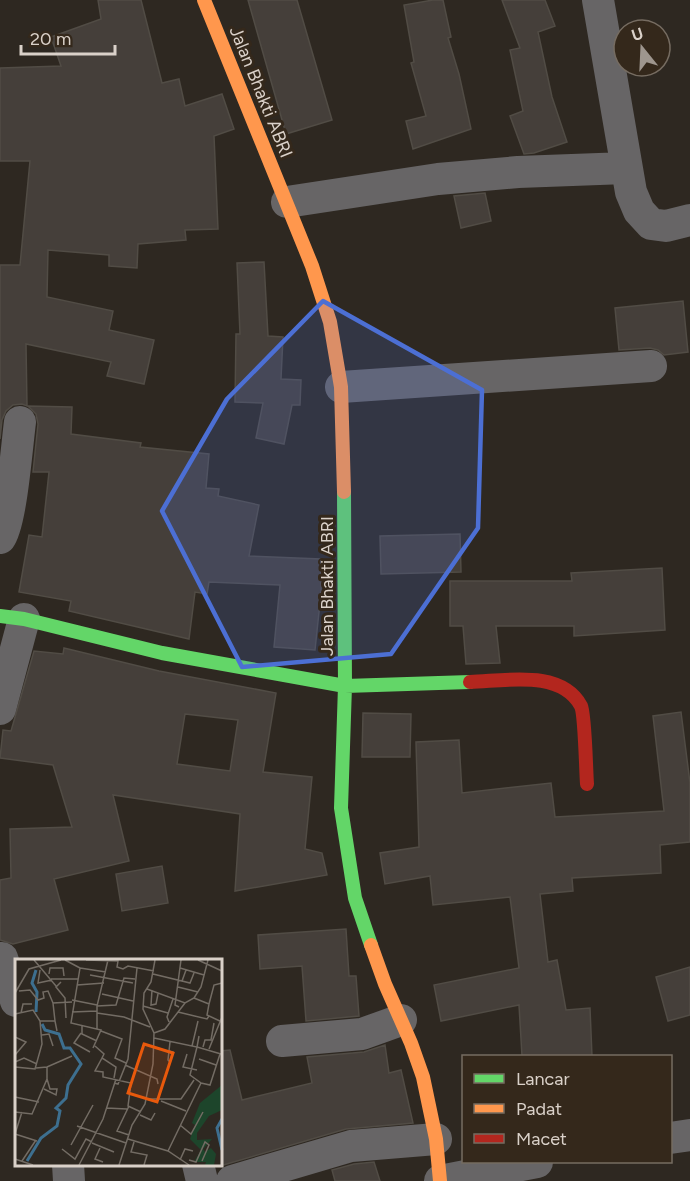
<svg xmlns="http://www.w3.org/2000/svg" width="690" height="1181" viewBox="0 0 690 1181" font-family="Figtree,sans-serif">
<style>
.building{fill:#453f3a;stroke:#514c45;stroke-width:1.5;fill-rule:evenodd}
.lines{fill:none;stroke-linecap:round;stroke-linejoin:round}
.street{stroke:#676566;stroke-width:32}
.fast{stroke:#63d668;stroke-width:14}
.slow{stroke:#ff974d;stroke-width:14}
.jam{stroke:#b3261e;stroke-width:14}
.marked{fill:#4c6fd4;fill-opacity:0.2;stroke:#4c6fd4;stroke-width:4.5;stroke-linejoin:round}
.labels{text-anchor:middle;stroke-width:6;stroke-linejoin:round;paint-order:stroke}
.street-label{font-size:18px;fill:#dad1c9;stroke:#34281b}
.inset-river{fill:none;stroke:#3d6f8f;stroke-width:3}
.inset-road{fill:none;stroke:#736c64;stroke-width:1.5}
.view{fill:#e8590c;fill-opacity:0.15;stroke:#e8590c;stroke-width:3}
.inset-edge{fill:none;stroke:#dad1c9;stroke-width:3}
</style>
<rect width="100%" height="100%" fill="#2e2821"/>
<!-- building -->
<path class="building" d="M98,0H141L162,83L179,79L185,106L222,94L234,129L214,136L218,229L185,230L186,240L138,244L137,268L109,266V255L48,250L47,297L113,311L109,330L154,340L144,384L107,376L111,362L26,344L27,406L22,404L13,405L6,411L2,420L0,439V265H20L30,161H0V68L61,66L51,37L101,19Z
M248,0H297L332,120L286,134Z
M433,0H443L451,37L448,38L459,74L471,129L413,149L406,121L426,116L411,63L414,62L404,5Z
M502,0H545L555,26L538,32L552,97L567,142L534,153L524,154L510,116L523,111L510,50L520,48Z
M485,193L491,221L461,228L454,196Z
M264,262L268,336L283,337L281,379L301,380L300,405H292L284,444L256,438L263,403L235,402L236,334H240L237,263Z
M683,301L688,352L664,355L658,350L650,348L619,350L615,308Z
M28,406L72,407L71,434L141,443L140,447L209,454L206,488L219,489L218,496L259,505L249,556L321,559V593L315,650L274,647L280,585L209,582L207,594L195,592L189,639L69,611L71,601L19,592L29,535L42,537L49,472H33L38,424L36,414Z
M460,534L461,572L381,574L380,536Z
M662,568L665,630L574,636V626H496L500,663L466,664L463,626H450V581H572L571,573Z
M64,648L159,671L276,693L263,772L312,777L305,849L322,853L327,875L235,891L240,814L113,795L129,861L54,879L68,930L13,944L0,940V880L11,878L10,829L72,827L53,765L0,758L3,730L11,731L34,651L63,654ZM185,714L238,720L230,771L177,764Z
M681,712L690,783V842L660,845L661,873L572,878L573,891L540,894L548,962L557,960L566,1010L590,1008L592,1056H522L519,1005L441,1021L434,985L519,968L510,897L433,905L430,876L385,884L380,853L419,847L416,742L459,740L462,793L551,783L555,817L664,811L653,716Z
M363,713L411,714L410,757H362Z
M162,866L168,903L122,911L116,874Z
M346,929L349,976H356L359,1016L306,1021L302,966L260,969L258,935Z
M690,967V1015L668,1021L656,977Z
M385,1045L389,1073L401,1070L413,1123L346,1129L220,1166V1051L230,1050L242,1100L312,1083L307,1057L364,1052Z
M374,1162L380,1181H335L332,1170L354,1164Z"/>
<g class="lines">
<!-- street -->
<path class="street" d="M598,0L631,192L639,211L651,224L666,226L690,220
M287,202L438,179L518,172L626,168
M341,387L651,366
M0,538C11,524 17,444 20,422
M0,709L24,619
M0,958H2L16,1001
M282,1041L362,1034L401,1020
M670,1138L690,1135
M68,1164L69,1181
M198,1164L202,1181
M232,1181L351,1146L436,1139
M440,1181L537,1162"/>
<!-- fast -->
<path class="fast" d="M344,492L345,686L341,808L355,898L371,945
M0,616L24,619L162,653L345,686L470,682"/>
<!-- slow -->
<path class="slow" d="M204,0L312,266L330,322L341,387L344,492
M371,945L385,984L411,1043L423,1077L436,1139L440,1181"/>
<!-- jam -->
<path class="jam" d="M470,682C505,681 561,669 581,706C585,714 586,771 587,784"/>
</g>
<!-- marked area -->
<path class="marked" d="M323,301L482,390L478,528L391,654L242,667L162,511L227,399Z"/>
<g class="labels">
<!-- street labels -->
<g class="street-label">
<text transform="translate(261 92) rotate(68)" y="6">Jalan Bhakti ABRI</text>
<text transform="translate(327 586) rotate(-90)" y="6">Jalan Bhakti ABRI</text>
</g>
</g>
<!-- overview -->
<g transform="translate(15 959)">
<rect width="207" height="207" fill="#2e2821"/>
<path d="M207,126V151L194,157L182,174V181L197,180L188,190L190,193L196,189L201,195L199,206H190L191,203H179L186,191L175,180L180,166L177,164L185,144Z" fill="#1d452b"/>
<path class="inset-river" d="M21,11L17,24L22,33L21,53M207,160L202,169L207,191M12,202L26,179L42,167L45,152L41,149L51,139L53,126L66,105L55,89H49L44,75L30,71L27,65"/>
<path class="inset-road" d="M19,1L41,27M50,1L65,9L56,64L86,71L78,89M71,1L103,2L102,8L108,10L113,7L139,12M183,1L207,12M65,9L91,13M165,9L189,16M25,11L23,24L37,21M34,15L35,9H48L49,17M138,15L167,22L171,11M75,16L118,24M36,20H63M167,22L175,24L179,14M46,23L41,28L50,39L51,59M62,26L89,24M163,28L183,33M132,30L170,44L179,39L186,28L193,1M137,31L136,46L141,45L143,35M4,32L15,31L23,41L29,39L28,33L33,32L38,44M0,34L14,10L46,1M87,35L118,42M179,39L194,45L192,56L207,63M57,41L82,46M194,45L199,26L207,24M82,47L101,46L109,19L120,20M128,47L153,54M164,48L160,46L166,1M57,53L82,52M163,53L192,60L194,57M6,54L8,45H17M82,54L109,58L135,68M0,55L18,51L25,62L27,85L20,110L0,108M25,62H40L42,72M40,62L38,44L57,43M154,63L152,58L158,40M67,66V75L82,82M82,70V47L93,1M86,72L107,80L100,99L111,104M66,74L59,84L75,93M139,74L150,70L170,44M27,76L34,75L38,87M184,77L182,88L206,95M0,78L11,83L0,96M139,79L182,88L175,116L186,124L153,192M80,87L89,95L87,99L101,108L99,119M177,87L183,62M188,88L190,81H196L199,64M194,90L207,58M154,92L158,93L155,103L153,101L155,83M172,95L168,108L182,111M87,99L80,112L88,113V118L116,124L113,147L126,153M184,100L201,106M0,103L9,99L22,105M110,106L142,120L143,125M21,109L32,108L57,97M99,124L103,125L113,100L122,9M186,124L195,126L205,95M29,130L41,136L42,130H35L32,120M0,138L24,143M131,140H166L179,121M146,142L171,152M114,147L102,172L114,176M91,149L112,150M0,153L17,155L32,120V108M125,156L136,161L140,154M165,166L176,175L188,153M62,167L111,184M0,175L22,182M0,175L7,153M113,180L153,192L174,206M119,183L116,193L132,196L129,206M77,184L99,193M56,186L78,146M85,189L80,200L88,203M47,190L60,200L71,180L77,183M0,200L18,206M165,201L170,190L178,192M174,201L181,203L190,183L194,186L187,202M7,202L21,181M64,206L88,160L101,120M104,206L117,166L130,145L138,105L139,74L128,50L129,34L136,23L140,1"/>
<path class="view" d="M129,85L158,94L142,143L113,134Z"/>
<rect width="207" height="207" class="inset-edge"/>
</g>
<!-- legend -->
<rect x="462" y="1055" width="210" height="108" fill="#34281b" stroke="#766c61" stroke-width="1.5"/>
<rect x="474" y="1074" width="30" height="9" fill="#63d668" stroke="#766c61" stroke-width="1.5"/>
<text x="516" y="1085" font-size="18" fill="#dad1c9">Lancar</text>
<rect x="474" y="1104" width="30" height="9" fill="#ff974d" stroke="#766c61" stroke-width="1.5"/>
<text x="516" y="1115" font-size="18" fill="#dad1c9">Padat</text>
<rect x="474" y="1134" width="30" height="9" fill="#b3261e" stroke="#766c61" stroke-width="1.5"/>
<text x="516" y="1145" font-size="18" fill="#dad1c9">Macet</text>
<!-- north arrow -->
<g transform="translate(642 48) rotate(342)"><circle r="28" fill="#34281b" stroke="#766c61" stroke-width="1.5"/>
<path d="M0-4.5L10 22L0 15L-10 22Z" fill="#9e968e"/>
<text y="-9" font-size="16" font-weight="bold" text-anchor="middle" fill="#dad1c9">U</text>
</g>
<!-- scale -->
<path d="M21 45v9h94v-9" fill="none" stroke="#dad1c9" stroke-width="3"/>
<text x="30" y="45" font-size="18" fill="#dad1c9" stroke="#34281b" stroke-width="4.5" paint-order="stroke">20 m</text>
</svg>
